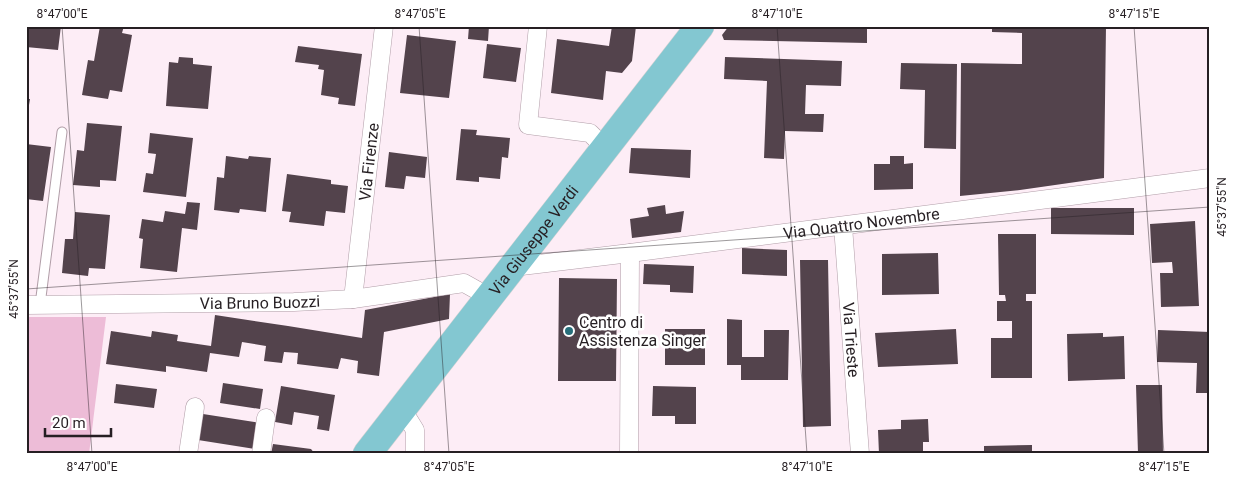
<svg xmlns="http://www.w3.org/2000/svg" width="1236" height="480" viewBox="0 0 1236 480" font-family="Roboto,sans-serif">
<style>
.green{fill:#edbcd7}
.building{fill:#53434c}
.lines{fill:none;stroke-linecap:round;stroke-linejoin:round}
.service-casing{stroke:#b19ea8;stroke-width:11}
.minor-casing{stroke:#b19ea8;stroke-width:19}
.primary-casing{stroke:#d4d2d3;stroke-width:29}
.service{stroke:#fff;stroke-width:9}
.minor{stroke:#fff;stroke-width:18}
.primary{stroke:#83c7d1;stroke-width:28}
.ticks{fill:none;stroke:#261f23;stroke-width:1;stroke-opacity:0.45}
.poi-dot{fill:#276f7b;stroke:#fff;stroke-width:2}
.labels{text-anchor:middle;stroke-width:5;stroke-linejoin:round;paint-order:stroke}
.street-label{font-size:16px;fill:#261f23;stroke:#fff}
.poi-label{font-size:16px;fill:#261f23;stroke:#fff;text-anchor:start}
.neatline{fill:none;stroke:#261f23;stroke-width:2}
.ticks-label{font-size:12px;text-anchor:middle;fill:#261f23}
</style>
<rect width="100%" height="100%" fill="#fdedf6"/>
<!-- green -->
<path class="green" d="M26,317H106L89,454H26Z"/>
<!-- building -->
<path class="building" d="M26,26H61L58,50L26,47Z
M100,26H124L122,33L132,35L122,92L110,90L108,99L82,95L88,60L94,61Z
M469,26H489L488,41L468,39Z
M612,26H636L632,61L622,73L606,71L603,100L551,93L557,39L609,46Z
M729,26H867V43L724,40L722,35Z
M992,26H1106L1104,178L1020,190L960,196L961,63L1022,64V33L992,32Z
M407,35L456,41L449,98L400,93Z
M487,44L521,48L516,82L483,78Z
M298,46L362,54L355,106L338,104L339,98L321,95L324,70L318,69L319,65L295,62Z
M179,57L193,58V64L212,66L208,109L166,106L169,62L178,63Z
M725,57L842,61L841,86L806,85L805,114H824L823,132L785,131L784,159L764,158L767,81L724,79Z
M901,63L957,64L956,149L924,148L925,90L900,89Z
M26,99H30L27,117H26Z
M87,123L122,126L116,181L100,180V187L73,185L77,150L84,151Z
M461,129L477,130L476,135L510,138L508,158L502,157L500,179L479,177V182L456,180Z
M150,133L193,138L186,197L143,192L146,173L153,174L156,154L148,153Z
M26,144L51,147L43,201L26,199Z
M631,148L691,150L690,178L629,173Z
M389,152L427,157L425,178L406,176L404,189L385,187Z
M226,156L248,159L249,156L271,158L266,212L240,209L239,213L214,210L217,177L224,178Z
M890,156H904V164L913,163V189L874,190V164H890Z
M287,174L331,180V184L348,186L345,213L326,211L324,226L289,222L291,212L282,211Z
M187,202L200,203L197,230L182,228L177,272L140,268L143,239L139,238L142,219L163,222L165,211L185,214Z
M665,205L666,214L684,211L681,232L632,238L630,219L649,216L647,208Z
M1051,208H1134V235L1051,234Z
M75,212L110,215L105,269L89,268L88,276L62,273L65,239H73Z
M1195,221L1199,306L1161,307L1160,273H1173L1172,262L1152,263L1150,224Z
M998,234H1036V294H1026V301H1032V378H991V338H1012V321H997V301H1006L1005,295H999Z
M742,248L787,250V276L742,274Z
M938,253L939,294L882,295V254Z
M800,260H828L831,426L803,427Z
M644,264L694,266L693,293L670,292V285L643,284Z
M559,278L617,279L616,381H558Z
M450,294L449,319L384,332L379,376L357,373L358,361L341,358L338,369L297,364L298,353L284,352L282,363L264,361L266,346L242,342L239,357L210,353L207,372L166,366V372L106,364L111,331L151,337L152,331L178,335L177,341L211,346L215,315L288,326L362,338L365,310Z
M727,319L742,320V357H764V330H789L788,380H741V365H727Z
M665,329H705V365H665Z
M956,329L958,364L878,367L875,333Z
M1158,330L1210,332V393H1196L1197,363L1157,362Z
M1103,333V337L1124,336L1125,379L1068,381L1067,334Z
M223,383L263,389L260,409L220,403Z
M116,384L157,389L154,408L114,403Z
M1136,385H1162L1163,454H1138Z
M281,386L335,395L329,431L317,429L319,416L294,412L292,425L275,422Z
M653,386L696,387V424H675V416H652Z
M203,414L260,423L255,449L198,440Z
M928,419L929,442H923V454H879L878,430L901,429V420Z
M273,444L311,449L315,454H271Z
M1032,445V454H984V446Z"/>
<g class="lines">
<!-- service casing -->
<g class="service-casing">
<path id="service" d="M40,305L62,132"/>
</g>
<!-- minor casing -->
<g class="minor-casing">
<g id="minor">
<path d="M538,26L528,125L590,133L606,149"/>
<path id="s1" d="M843,226L860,454"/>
<path id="s2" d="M513,267L630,253L1210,178"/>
<path id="s3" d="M353,299L384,26"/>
<path id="s4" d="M26,305L294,302L353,299L464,283L489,297"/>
<path d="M402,409L415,430V454"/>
<path d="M188,454L195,407"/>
<path d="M261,454L266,418"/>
<path d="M629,454L630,253"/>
</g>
</g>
<!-- primary casing -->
<g class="primary-casing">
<g id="primary">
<path id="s5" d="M367,454L700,26"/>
</g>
</g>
<!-- service -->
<use href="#service" class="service"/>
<!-- minor -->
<use href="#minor" class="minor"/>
<!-- primary -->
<use href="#primary" class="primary"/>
</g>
<!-- ticks -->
<path class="ticks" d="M62,26L92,454M419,26L449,454M777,26L807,454M1134,26L1164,454M26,289L1210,207"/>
<!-- markers -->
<circle class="poi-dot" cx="569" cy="331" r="5"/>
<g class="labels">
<!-- street labels -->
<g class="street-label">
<text dy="6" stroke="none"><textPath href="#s3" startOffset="138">Via Firenze</textPath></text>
<text dy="6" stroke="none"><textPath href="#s2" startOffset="351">Via Quattro Novembre</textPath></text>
<text dy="6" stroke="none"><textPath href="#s5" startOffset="271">Via Giuseppe Verdi</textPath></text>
<text dy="6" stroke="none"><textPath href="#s4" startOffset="234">Via Bruno Buozzi</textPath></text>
<text dy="6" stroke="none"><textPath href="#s1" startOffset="114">Via Trieste</textPath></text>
</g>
<!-- poi labels -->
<g class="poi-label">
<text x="579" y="328">Centro di<tspan x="579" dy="18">Assistenza Singer</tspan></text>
</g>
</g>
<!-- border -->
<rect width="1236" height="480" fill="none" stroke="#ffffff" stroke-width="55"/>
<!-- scale -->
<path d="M45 428v8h66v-8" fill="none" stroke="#261f23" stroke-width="2.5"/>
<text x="52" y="428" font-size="15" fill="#261f23" stroke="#ffffff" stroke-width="4" paint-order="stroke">20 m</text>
<rect x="28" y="28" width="1180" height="424" class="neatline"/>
<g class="ticks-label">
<text x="62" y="18">8°47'00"E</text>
<text x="420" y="18">8°47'05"E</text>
<text x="777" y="18">8°47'10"E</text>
<text x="1134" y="18">8°47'15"E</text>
<text transform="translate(1222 207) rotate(-90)" y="4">45°37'55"N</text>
<text transform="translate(14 289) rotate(-90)" y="4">45°37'55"N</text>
<text x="92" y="471">8°47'00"E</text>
<text x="449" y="471">8°47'05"E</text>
<text x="807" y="471">8°47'10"E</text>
<text x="1164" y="471">8°47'15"E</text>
</g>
</svg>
